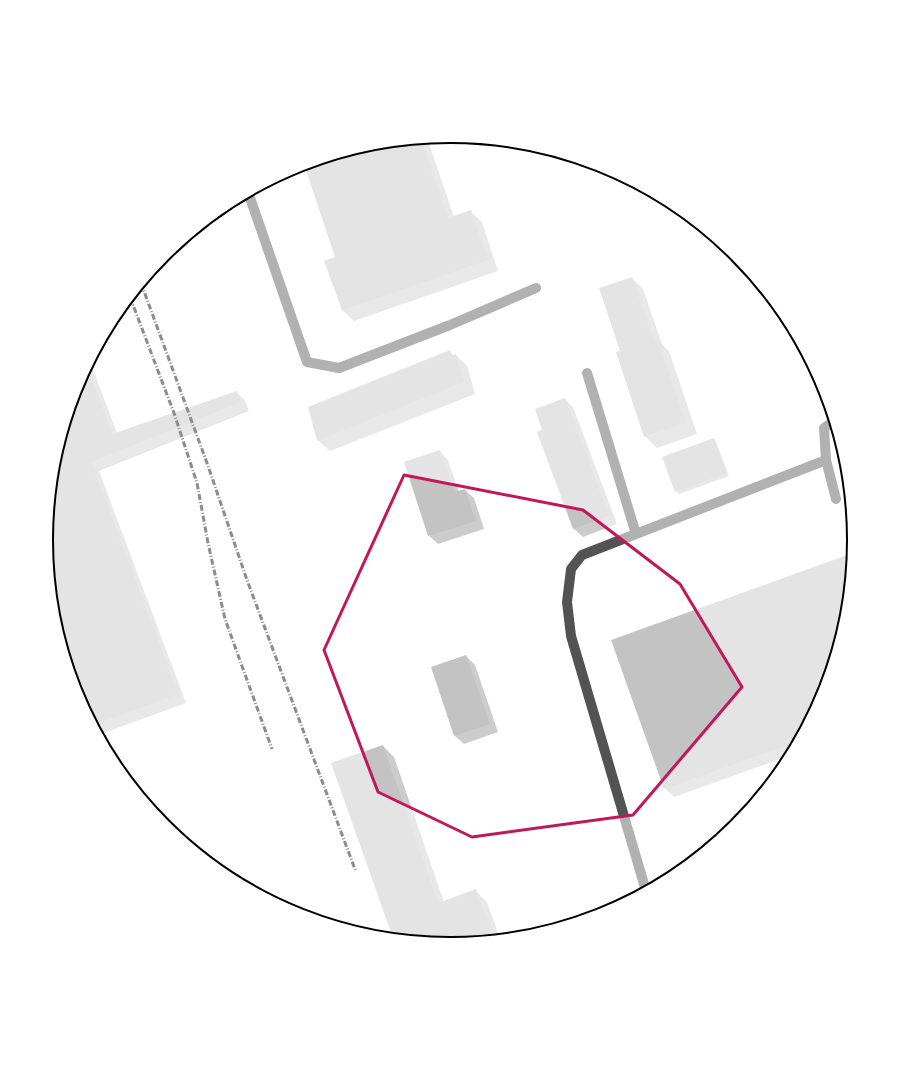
<svg xmlns="http://www.w3.org/2000/svg" width="900" height="1080" viewBox="0 0 900 1080" font-family="Raleway,sans-serif">
<style>
.shadow{fill:#0003}
.building{fill:#c3c3c3}
.lines{fill:none;stroke-linecap:round;stroke-linejoin:round}
.minor{stroke:#535353;stroke-width:10}
.rail{stroke:#000;stroke-width:3;stroke-dasharray:6 2 1 2;stroke-linecap:butt}
.marked{fill:none;stroke:#c2185b;stroke-width:3;stroke-linejoin:round}
.rim{fill:none;stroke:#000;stroke-width:2}
</style>
<rect width="100%" height="100%" fill="#fff"/>
<!-- shadow -->
<path class="shadow" d="M427,138L454,217L470,211L482,222L498,271L354,321L342,310L337,257L305,164L371,144Z
M632,278L643,289L662,344L669,351L697,434L657,448L645,436L621,351Z
M450,351L454,356L456,355L467,366L475,394L330,451L318,440Z
M90,361L117,433L236,392L245,400L249,411L99,471L186,703L98,735L77,694L54,619L46,540L54,461L77,385Z
M565,399L573,407L617,524L583,537L574,529L538,432L544,430Z
M714,439L716,442L729,476L679,494L676,491Z
M440,452L448,460L459,492L465,490L474,498L484,529L438,544L429,536L406,463Z
M853,554L846,619L823,695L791,755L674,797L665,788Z
M466,656L475,665L498,732L464,744L455,736L432,668Z
M383,746L394,757L444,902L476,891L487,902L500,939L450,944L394,938L333,763Z"/>
<!-- building -->
<path class="building" d="M421,139L448,218L471,210L488,260L342,310L324,261L335,257L304,164L371,144Z
M632,277L654,340L658,339L686,423L644,437L616,352L620,351L599,288Z
M450,350L451,356L456,354L464,382L317,441L308,407Z
M87,366L112,434L237,391L241,402L91,462L178,694L93,725L77,694L54,619L46,540L54,461L77,385Z
M565,398L609,516L573,529L537,432L542,430L535,409Z
M714,438L727,473L675,492L662,457Z
M440,450L454,492L465,489L476,521L428,536L404,462Z
M853,553L846,619L823,695L799,741L664,789L611,640Z
M466,655L490,724L454,736L431,667Z
M383,745L438,903L476,889L493,938L487,940L450,944L393,938L331,763Z"/>
<g class="lines">
<!-- minor -->
<path class="minor" d="M248,192L307,362L339,368L450,325L536,288
M587,373L636,534
M826,460L824,428L834,421
M646,891L571,636L567,602L571,569L582,555L826,460L836,499"/>
<!-- rail -->
<path class="rail" d="M141,283L207,463L247,580L356,872
M130,297L174,413L197,483L208,543L225,619L272,749"/>
</g>
<!-- marked area -->
<path d="M0 0H900V1080H0ZM404,475L583,510L680,584L742,687L633,815L472,837L378,792L324,650Z" fill="#fff" fill-opacity=".55" fill-rule="evenodd"/>
<path class="marked" d="M404,475L583,510L680,584L742,687L633,815L472,837L378,792L324,650Z"/>
<!-- crop -->
<path d="M0 0H900V1080H0ZM53 540a397 397 0 1 1 794 0a397 397 0 1 1-794 0Z" fill="#fff" fill-rule="evenodd"/>
<path class="rim" d="M53 540a397 397 0 1 1 794 0a397 397 0 1 1-794 0Z"/>
</svg>
